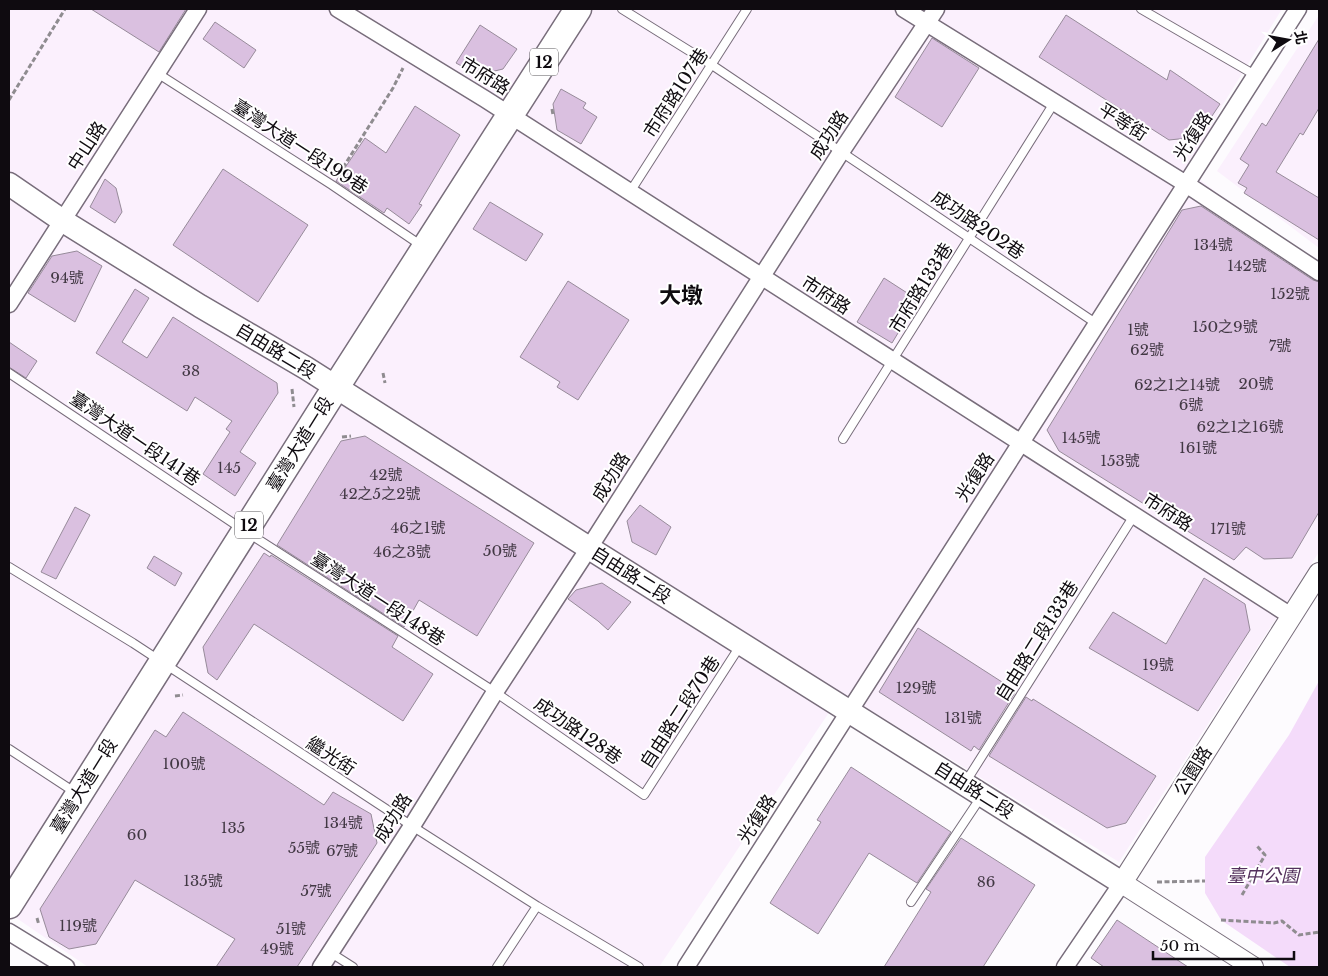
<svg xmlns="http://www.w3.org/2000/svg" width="1328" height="976" viewBox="0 0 1328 976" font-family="'Libre Baskerville','Noto Sans TC',serif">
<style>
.built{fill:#fbf0fd}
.green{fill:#f4dbfa}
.building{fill:#dac0e0;stroke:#978b9a}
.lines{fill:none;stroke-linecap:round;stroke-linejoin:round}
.service-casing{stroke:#786d7b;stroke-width:10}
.minor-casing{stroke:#786d7b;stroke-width:19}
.tertiary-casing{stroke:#786d7b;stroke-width:22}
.secondary-casing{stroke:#786d7b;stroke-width:25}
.primary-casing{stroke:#786d7b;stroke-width:29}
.path{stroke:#8f8c90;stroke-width:3;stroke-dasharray:5 2.5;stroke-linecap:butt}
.service{stroke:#fff;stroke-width:8}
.minor{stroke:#fff;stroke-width:16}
.tertiary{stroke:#fff;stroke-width:20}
.secondary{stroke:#fff;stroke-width:22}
.primary{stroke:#fff;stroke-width:26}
.labels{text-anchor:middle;stroke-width:4;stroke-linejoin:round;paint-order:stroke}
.number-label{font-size:15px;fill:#423844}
.shield{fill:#fff;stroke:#575458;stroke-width:1}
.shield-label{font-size:16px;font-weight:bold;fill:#0f0b10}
.street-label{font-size:18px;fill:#0f0b10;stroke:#fff}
.park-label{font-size:18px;font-style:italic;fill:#53305c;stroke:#fff}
.district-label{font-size:22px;font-weight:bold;fill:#0f0b10;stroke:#fff}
</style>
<rect width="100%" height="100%" fill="#fdfbfe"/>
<!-- built -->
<path class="built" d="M9,9H1282L1222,106L1198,154L1192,156L1185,168L1319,272V552L1119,862L842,693L659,967H88L9,913Z
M1319,15V248L1217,171Z"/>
<!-- green -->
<path class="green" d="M1319,681V967H1290L1221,920L1205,893V857L1289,735Z"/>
<!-- building -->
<path class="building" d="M91,9H186L159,52Z
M1066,15L1167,80L1170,70L1220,104L1198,137L1169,140L1039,57Z
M215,22L256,50L244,68L203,39Z
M480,25L517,49L503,69L478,75L456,63Z
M932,38L979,68L942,127L895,97Z
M1319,39V108L1303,135L1300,133L1276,172L1319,198V240L1244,193L1247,188L1238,183L1249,165L1240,159L1262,123L1266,126Z
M561,89L586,103L583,108L597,117L581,144L557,130L553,104Z
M415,106L460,135L419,204L422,205L409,224L387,208L384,213L336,181L365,138L386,153Z
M223,169L308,225L258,302L173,245Z
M105,179L116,188L122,212L115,223L90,207Z
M490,202L543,234L526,261L473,229Z
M1201,206L1313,280L1319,282V512L1292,558L1264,559L1246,547L1234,560L1059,451L1047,430L1182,210Z
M77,251L102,266L75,322L28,293L52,256Z
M884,278L918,300L892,343L857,322Z
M568,281L629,320L578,400L557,387L560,382L520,357Z
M135,289L149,298L122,342L147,358L173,317L277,383L278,393L240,452L256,463L235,496L203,474L230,432L226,429L232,421L195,397L187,411L96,353Z
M9,342L37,361L26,378L9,367Z
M365,436L534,543L477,636L419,600L404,627L277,545L341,441Z
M640,505L671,527L656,555L632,542L627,521Z
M75,507L90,515L56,579L41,572Z
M264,553L270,557L271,555L398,636L392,647L433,674L403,721L254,624L217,680L208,673L203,647Z
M154,556L182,573L175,586L147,568Z
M1204,578L1245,604L1250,630L1198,711L1089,648L1113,612L1166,644Z
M602,583L631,602L608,630L598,621L568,599L576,590Z
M918,628L1016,691L979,750L974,746L971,751L879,692Z
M1026,697L1032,701L1033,699L1156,776L1126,823L1107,828L989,756Z
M183,712L324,805L333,792L371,814L377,843L297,967H216L235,939L135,880L96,944L69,949L49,937L40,909L155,730L166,737Z
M851,767L951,832L917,883L869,853L818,934L770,903L821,822L817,820Z
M961,838L1035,885L983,967H884L931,892L926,889Z
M1117,920L1188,967H1104L1091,958Z"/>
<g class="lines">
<!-- service casing -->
<g class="service-casing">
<path id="service" d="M622,9L712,65L1097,324
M1141,9L1255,75
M157,73L332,185L422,246
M630,192L747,9
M9,373L245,531L495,692L644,795L740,646
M843,439L1054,103
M9,567L133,643L412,826L537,906L639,967
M9,749L76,793
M965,783L1135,514
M911,902L981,797
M331,953L353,967
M497,967L537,906"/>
</g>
<!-- minor casing -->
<g class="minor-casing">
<path id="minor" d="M338,9L485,99L1291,616
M904,9L1186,184L1319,272
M9,304L198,9
M9,932L66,967
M321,967L412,826L495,692L589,548L841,152L936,9
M686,967L1298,9
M1065,967L1122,883"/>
</g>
<!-- tertiary casing -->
<g class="tertiary-casing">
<path id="tertiary" d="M1253,967L1122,883L1319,573"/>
</g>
<!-- secondary casing -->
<g class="secondary-casing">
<path id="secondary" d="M9,184L63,221L200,306L306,368L589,548L1122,883"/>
</g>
<!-- primary casing -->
<g class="primary-casing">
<path id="primary" d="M9,905L336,387L578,9"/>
</g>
<!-- path -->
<path class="path" d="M9,100L65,9
M552,109L553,115
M339,174L393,88L403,68
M383,373L385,383
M292,389L294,407
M342,437L351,436
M175,696L183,695
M1157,882L1205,881
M1242,895L1265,855L1257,846
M37,918L39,925
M1221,920L1274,923L1282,921L1299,935L1319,932"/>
<!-- service -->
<use href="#service" class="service"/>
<!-- minor -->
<use href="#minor" class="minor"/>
<!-- tertiary -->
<use href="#tertiary" class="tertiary"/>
<!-- secondary -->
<use href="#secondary" class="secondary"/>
<!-- primary -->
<use href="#primary" class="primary"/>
</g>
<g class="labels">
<!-- number labels -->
<g class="number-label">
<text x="1213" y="250">134號</text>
<text x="1247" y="271">142號</text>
<text x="67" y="283">94號</text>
<text x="1290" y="299">152號</text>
<text x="1225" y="332">150之9號</text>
<text x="1138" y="335">1號</text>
<text x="1280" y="351">7號</text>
<text x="1147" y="355">62號</text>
<text x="191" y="376">38</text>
<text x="1256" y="389">20號</text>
<text x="1177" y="390">62之1之14號</text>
<text x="1191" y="410">6號</text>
<text x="1240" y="432">62之1之16號</text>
<text x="1081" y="443">145號</text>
<text x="1198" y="453">161號</text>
<text x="1120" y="466">153號</text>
<text x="229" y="473">145</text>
<text x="386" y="480">42號</text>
<text x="380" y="499">42之5之2號</text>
<text x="418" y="533">46之1號</text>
<text x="1228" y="534">171號</text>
<text x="500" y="556">50號</text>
<text x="402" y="557">46之3號</text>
<text x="1158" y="670">19號</text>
<text x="916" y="693">129號</text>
<text x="963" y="723">131號</text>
<text x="184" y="769">100號</text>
<text x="343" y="828">134號</text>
<text x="233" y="833">135</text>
<text x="137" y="840">60</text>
<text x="304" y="853">55號</text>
<text x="342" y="856">67號</text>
<text x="203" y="886">135號</text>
<text x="986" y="887">86</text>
<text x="316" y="896">57號</text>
<text x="78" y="931">119號</text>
<text x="291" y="934">51號</text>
<text x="277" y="954">49號</text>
</g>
<!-- shield labels -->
<g class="shield">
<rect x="530" y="48.5" width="28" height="27" rx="4"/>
<rect x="235" y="511.5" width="28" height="27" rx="4"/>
</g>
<g class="shield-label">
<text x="544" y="68">12</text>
<text x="249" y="531">12</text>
</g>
<!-- street labels -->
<g class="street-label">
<text transform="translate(485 76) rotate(32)" y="6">市府路</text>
<text transform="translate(676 93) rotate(-57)" y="6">市府路107巷</text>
<text transform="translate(1123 122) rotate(32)" y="6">平等街</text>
<text transform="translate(829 135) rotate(-57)" y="6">成功路</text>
<text transform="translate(1193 136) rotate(-57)" y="6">光復路</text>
<text transform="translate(87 146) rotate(-57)" y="6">中山路</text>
<text transform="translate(300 147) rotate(33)" y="6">臺灣大道一段199巷</text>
<text transform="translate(978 225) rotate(34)" y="6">成功路202巷</text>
<text transform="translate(921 288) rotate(-58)" y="6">市府路133巷</text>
<text transform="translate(826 295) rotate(33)" y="6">市府路</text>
<text transform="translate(276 351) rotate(31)" y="6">自由路二段</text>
<text transform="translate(135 439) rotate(34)" y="6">臺灣大道一段141巷</text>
<text transform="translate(300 444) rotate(-58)" y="6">臺灣大道一段</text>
<text transform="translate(611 477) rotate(-58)" y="6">成功路</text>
<text transform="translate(975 477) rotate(-57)" y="6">光復路</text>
<text transform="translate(1168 512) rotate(33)" y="6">市府路</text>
<text transform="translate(631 575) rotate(32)" y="6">自由路二段</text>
<text transform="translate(378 599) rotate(33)" y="6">臺灣大道一段148巷</text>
<text transform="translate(1037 641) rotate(-58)" y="6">自由路二段133巷</text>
<text transform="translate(680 712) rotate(-57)" y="6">自由路二段70巷</text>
<text transform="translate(578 731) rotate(35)" y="6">成功路128巷</text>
<text transform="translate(331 756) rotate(33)" y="6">繼光街</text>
<text transform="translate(1193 771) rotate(-58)" y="6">公園路</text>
<text transform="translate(84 786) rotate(-58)" y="6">臺灣大道一段</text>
<text transform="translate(974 790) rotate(32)" y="6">自由路二段</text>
<text transform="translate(393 818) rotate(-58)" y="6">成功路</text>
<text transform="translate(757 819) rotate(-57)" y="6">光復路</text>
</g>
<!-- park labels -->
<g class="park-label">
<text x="1263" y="882">臺中公園</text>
</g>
<!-- district labels -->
<g class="district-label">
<text x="681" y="303">大墩</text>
</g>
</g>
<!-- border -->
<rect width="1328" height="976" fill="none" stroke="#0f0b10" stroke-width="20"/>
<!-- north arrow -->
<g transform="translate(1288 40) rotate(79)" stroke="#ffffff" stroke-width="4" paint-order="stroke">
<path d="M0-4L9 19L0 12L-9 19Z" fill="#0f0b10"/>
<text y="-8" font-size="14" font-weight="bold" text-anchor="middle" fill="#0f0b10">北</text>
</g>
<!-- scale -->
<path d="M1153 951v8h141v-8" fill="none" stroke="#0f0b10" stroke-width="2.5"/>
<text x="1160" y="951" font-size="15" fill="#0f0b10" stroke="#ffffff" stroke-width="4" paint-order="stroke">50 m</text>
</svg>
